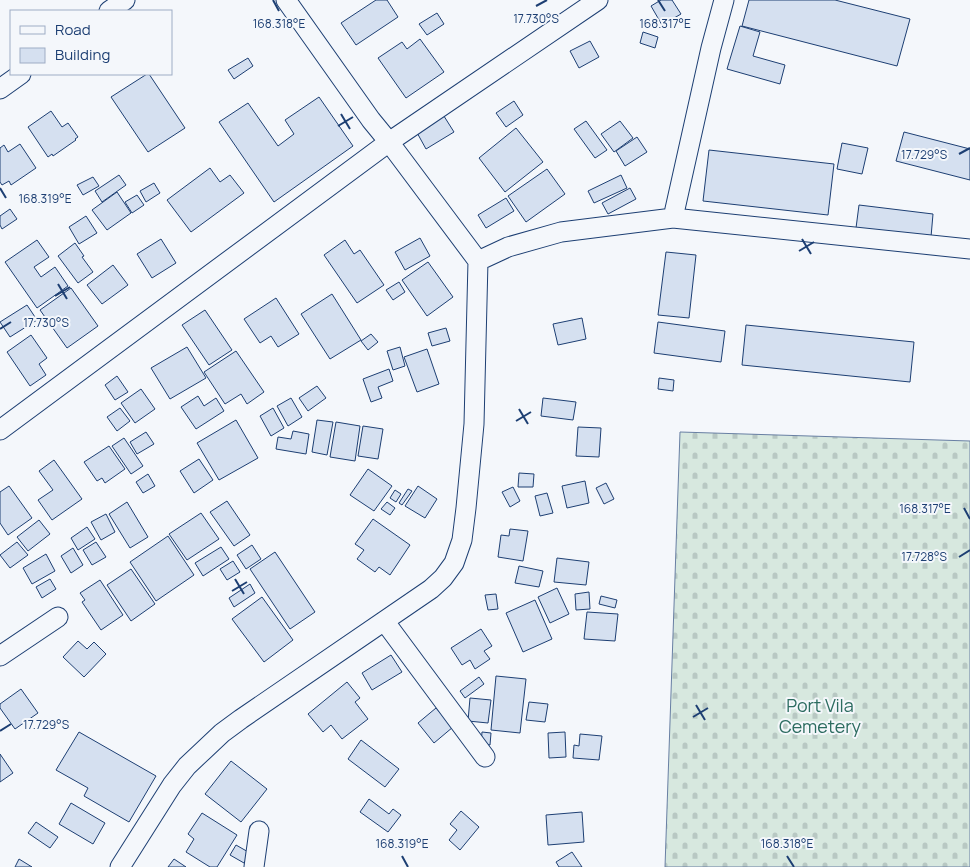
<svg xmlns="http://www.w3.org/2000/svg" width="970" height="867" viewBox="0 0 970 867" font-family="Manrope,sans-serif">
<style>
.cemetery{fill:url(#cemetery-stones);stroke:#687fa3}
.building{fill:#d5e0f0;stroke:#1d3f73}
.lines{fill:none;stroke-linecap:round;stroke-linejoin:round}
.minor-casing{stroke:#1d3f73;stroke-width:21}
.minor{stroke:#f4f7fb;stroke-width:19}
.ticks{fill:none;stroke:#1d3f73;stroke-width:2}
.labels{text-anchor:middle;stroke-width:4;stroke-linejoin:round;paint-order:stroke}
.park-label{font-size:18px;fill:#2c6c60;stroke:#f4f7fb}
.ticks-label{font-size:12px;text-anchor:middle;fill:#1d3f73;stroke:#f4f7fb;stroke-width:4;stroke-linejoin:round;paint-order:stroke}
</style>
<defs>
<pattern id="cemetery-stones" width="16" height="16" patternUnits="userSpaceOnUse" patternTransform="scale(1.25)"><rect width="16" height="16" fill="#d7e8df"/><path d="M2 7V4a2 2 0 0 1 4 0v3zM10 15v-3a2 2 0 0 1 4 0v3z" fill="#b8c8c3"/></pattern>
</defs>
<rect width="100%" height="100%" fill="#f4f7fb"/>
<!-- cemetery -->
<path class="cemetery" d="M680,432L970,441V867H665Z"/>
<!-- building -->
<path class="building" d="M376,0H387L398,17L356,45L341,23Z
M661,0H672L681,14L662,25L651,6Z
M749,0H835L910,19L897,66L742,26Z
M437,13L444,24L427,35L419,24Z
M740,26L760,32L753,56L785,65L780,84L727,69Z
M643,32L658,37L655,48L640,43Z
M420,39L444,72L406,98L378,58L402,42L407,49Z
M590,41L599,57L579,68L570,51Z
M248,58L253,66L234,79L228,70Z
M147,74H149L185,128L148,152L111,97Z
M319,97L353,146L274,202L219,122L248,103L278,146L294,134L285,120Z
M514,101L523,115L506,127L496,113Z
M51,111L62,127L68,123L78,137L75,139L76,140L53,156L52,154L48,157L28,127Z
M442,113L454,132L426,149L415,129Z
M586,121L607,150L595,158L574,129Z
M620,121L633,138L614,152L601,134Z
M516,128L543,162L505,192L479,158Z
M904,132L970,149V180L896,161Z
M637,137L647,152L625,166L616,151Z
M842,143L868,148L862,174L837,169Z
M20,144L36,168L11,185L9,181L2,185L0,182V148L4,145L8,152Z
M709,150L834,164L828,215L703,201Z
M210,168L220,182L230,175L244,193L191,232L167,200Z
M547,169L565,194L526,222L508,196Z
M119,175L126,185L102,202L95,191Z
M621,175L627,188L594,203L588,191Z
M93,177L99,186L83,195L77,185Z
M154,183L160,193L146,202L140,191Z
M630,188L636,199L608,214L602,203Z
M117,192L131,213L107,230L92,210Z
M137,195L144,205L132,213L125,202Z
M506,198L514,211L486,228L478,215Z
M859,205L933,214L931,237L856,228Z
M10,209L17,219L2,229L0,225V216Z
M86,216L97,233L79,244L69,227Z
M420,238L430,256L405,270L395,252Z
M161,239L176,263L152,278L137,254Z
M37,240L49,257L34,267L41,277L55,267L68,286L37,308L5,262Z
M345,240L354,254L360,250L384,285L357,303L324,255Z
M75,243L84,256L82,257L93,272L78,283L58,256Z
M666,252L696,255L689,318L658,315Z
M428,262L453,297L427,316L402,280Z
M113,265L128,285L102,304L87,285Z
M399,282L405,292L393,300L386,290Z
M71,288L98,326L67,348L40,310Z
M332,294L361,340L330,359L301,314Z
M276,298L299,334L278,347L271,336L260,343L244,319Z
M27,305L37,320L10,337L0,322Z
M205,310L232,350L209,365L182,325Z
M582,318L586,339L558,345L553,324Z
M658,322L725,331L721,362L654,353Z
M746,325L914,342L910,382L742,365Z
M446,328L450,341L432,346L428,333Z
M371,334L378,342L368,350L361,341Z
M31,335L47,358L39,364L46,375L30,386L7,352Z
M187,347L206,378L170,399L151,368Z
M400,347L405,366L393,370L387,351Z
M427,349L439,384L417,392L404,357Z
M236,351L264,392L247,404L241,394L225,404L204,372Z
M389,369L393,381L378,387L382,398L371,402L363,379Z
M117,376L128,392L115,400L105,385Z
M659,378L674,380L673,391L658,389Z
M317,386L326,398L308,411L299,398Z
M141,389L155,409L135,423L121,403Z
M198,396L204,406L216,398L224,411L196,429L181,407Z
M291,398L302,417L288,426L277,406Z
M543,398L576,402L573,420L541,416Z
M120,408L130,421L117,431L107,417Z
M273,408L284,428L271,436L260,416Z
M236,420L258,458L219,480L197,443Z
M317,420L333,422L327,455L312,452Z
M336,422L360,426L355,461L330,457Z
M363,426L383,429L378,459L358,456Z
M578,427L601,428L599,457L576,456Z
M293,431L309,434L306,454L276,449L278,437L291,439Z
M146,432L154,444L137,454L130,442Z
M124,438L143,466L131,474L112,446Z
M109,446L125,469L105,483L102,478L97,481L84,462Z
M199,459L213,480L194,493L180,471Z
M54,460L82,499L52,520L38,500L53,490L39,471Z
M368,469L392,486L374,511L350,495Z
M519,473L534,474L533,487H518Z
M148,474L155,486L143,493L136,482Z
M585,481L589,503L567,508L562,486Z
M606,483L614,499L604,504L596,488Z
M9,486L32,518L8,535L0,523V492Z
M418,486L437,499L425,518L405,506Z
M513,487L520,501L510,507L502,492Z
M408,489L412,491L402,505L399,503Z
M395,490L401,494L396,502L390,498Z
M547,493L553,513L540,516L535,496Z
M227,501L250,535L234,546L210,512Z
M127,502L148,537L130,548L109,514Z
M387,502L395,508L390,515L381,509Z
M201,513L219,539L187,560L169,534Z
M106,514L115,532L101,540L91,522Z
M373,519L410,545L390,575L379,567L375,572L357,559L364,550L355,544Z
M39,520L50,534L28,551L17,537Z
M87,527L95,539L78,550L71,538Z
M510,529L528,531L523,561L498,557L501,535L509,536Z
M168,536L194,575L156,601L130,562Z
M17,542L28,555L10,568L0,555Z
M96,542L106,557L92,565L83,550Z
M252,545L261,559L246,569L237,555Z
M221,547L229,559L203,576L195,563Z
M73,548L83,565L71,573L61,556Z
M275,552L315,612L290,629L250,569Z
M46,554L55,571L32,584L23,568Z
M557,558L589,562L586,585L554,582Z
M233,561L240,572L227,580L220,569Z
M519,566L543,571L539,587L515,583Z
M131,569L155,604L131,621L107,585Z
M50,579L56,589L42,598L36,587Z
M100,580L123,615L101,630L82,602L85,600L80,593Z
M250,584L255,593L234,607L229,598Z
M557,588L569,614L550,623L538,597Z
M589,592L590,609L576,610L575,594Z
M496,594L498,609L488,610L485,595Z
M601,596L617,600L615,608L599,604Z
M262,597L293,640L264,662L232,619Z
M535,600L552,639L523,652L506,613Z
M587,612L618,614L615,641L584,639Z
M481,629L492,646L484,651L490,659L475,669L470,660L462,665L451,648Z
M78,641L87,649L94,642L106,654L84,677L63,657Z
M391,655L402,672L372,690L362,673Z
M496,676L526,679L520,733L491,730Z
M479,677L484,684L465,698L460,691Z
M347,682L360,698L355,702L368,719L342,739L331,725L323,732L308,714Z
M21,689L38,713L15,729L0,708V704Z
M470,698L491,700L488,723L468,721Z
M529,702L548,704L545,722L526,720Z
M436,708L453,727L434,743L418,723Z
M79,732L156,776L129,822L84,796L88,788L56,770Z
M482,732L491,733L490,745L481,744Z
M565,732L566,757L549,758L548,733Z
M580,734L602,736L599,760L573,758L574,745L579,746Z
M361,740L399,769L385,787L348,759Z
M0,754L13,773L0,782Z
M231,761L267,789L241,822L205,794Z
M369,799L389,814L393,809L401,815L388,832L360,812Z
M71,803L105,823L93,844L59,824Z
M461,811L479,827L460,850L449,840L457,830L450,824Z
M582,812L584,842L548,845L546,815Z
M202,813L237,835L217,867H210L186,852L194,839L188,834Z
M36,822L58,837L50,848L28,833Z
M236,845L250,853L244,863L230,855Z
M572,852L582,867H559L556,862Z
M19,859L32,867H15Z
M174,859L186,867H168Z"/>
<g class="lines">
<!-- minor casing -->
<g class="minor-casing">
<path id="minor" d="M286,0L371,120L389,142L478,261L508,247L561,232L673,218L711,48L724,0
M109,11L125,0
M0,89L21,74
M673,218L970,249
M0,430L389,142L598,0
M385,622L485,757
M0,656L58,617
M120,867L172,785L187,766L204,750L222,733L241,719L431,589L443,578L454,563L462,540L466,508L474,424L478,261
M254,867L259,831"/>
</g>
<!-- minor -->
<use href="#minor" class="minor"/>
</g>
<!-- ticks -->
<path class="ticks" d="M273,0L279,11M658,0L665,11M536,6L547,0M341,114L350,129M338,126L353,117M959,154L970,148M0,188L6,198M802,239L811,254M799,251L814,242M58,284L67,299M55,296L70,287M0,329L11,322M519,409L528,424M516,421L531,412M964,508L970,519M959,557L970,550M235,579L244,594M232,591L247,582M696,705L705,720M693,717L708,708M0,731L11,724M402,856L408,867M787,856L794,867"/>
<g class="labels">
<!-- park labels -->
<g class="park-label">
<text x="820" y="712">Port Vila<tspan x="820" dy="21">Cemetery</tspan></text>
</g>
</g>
<g class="ticks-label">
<text x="536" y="23">17.730°S</text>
<text x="279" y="28">168.318°E</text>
<text x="665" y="28">168.317°E</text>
<text x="924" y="159">17.729°S</text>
<text x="45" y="203">168.319°E</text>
<text x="46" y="327">17.730°S</text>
<text x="925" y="513">168.317°E</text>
<text x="924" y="561">17.728°S</text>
<text x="46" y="729">17.729°S</text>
<text x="402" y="848">168.319°E</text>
<text x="787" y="848">168.318°E</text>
</g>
<!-- legend -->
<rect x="10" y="10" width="162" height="65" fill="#f4f7fb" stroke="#9eadc5"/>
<rect x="20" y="26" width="25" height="8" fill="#f4f7fb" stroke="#9eadc5"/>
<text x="55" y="35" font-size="15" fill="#1d3f73">Road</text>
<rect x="20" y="48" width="25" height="15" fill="#d5e0f0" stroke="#9eadc5"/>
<text x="55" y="60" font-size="15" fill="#1d3f73">Building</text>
</svg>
